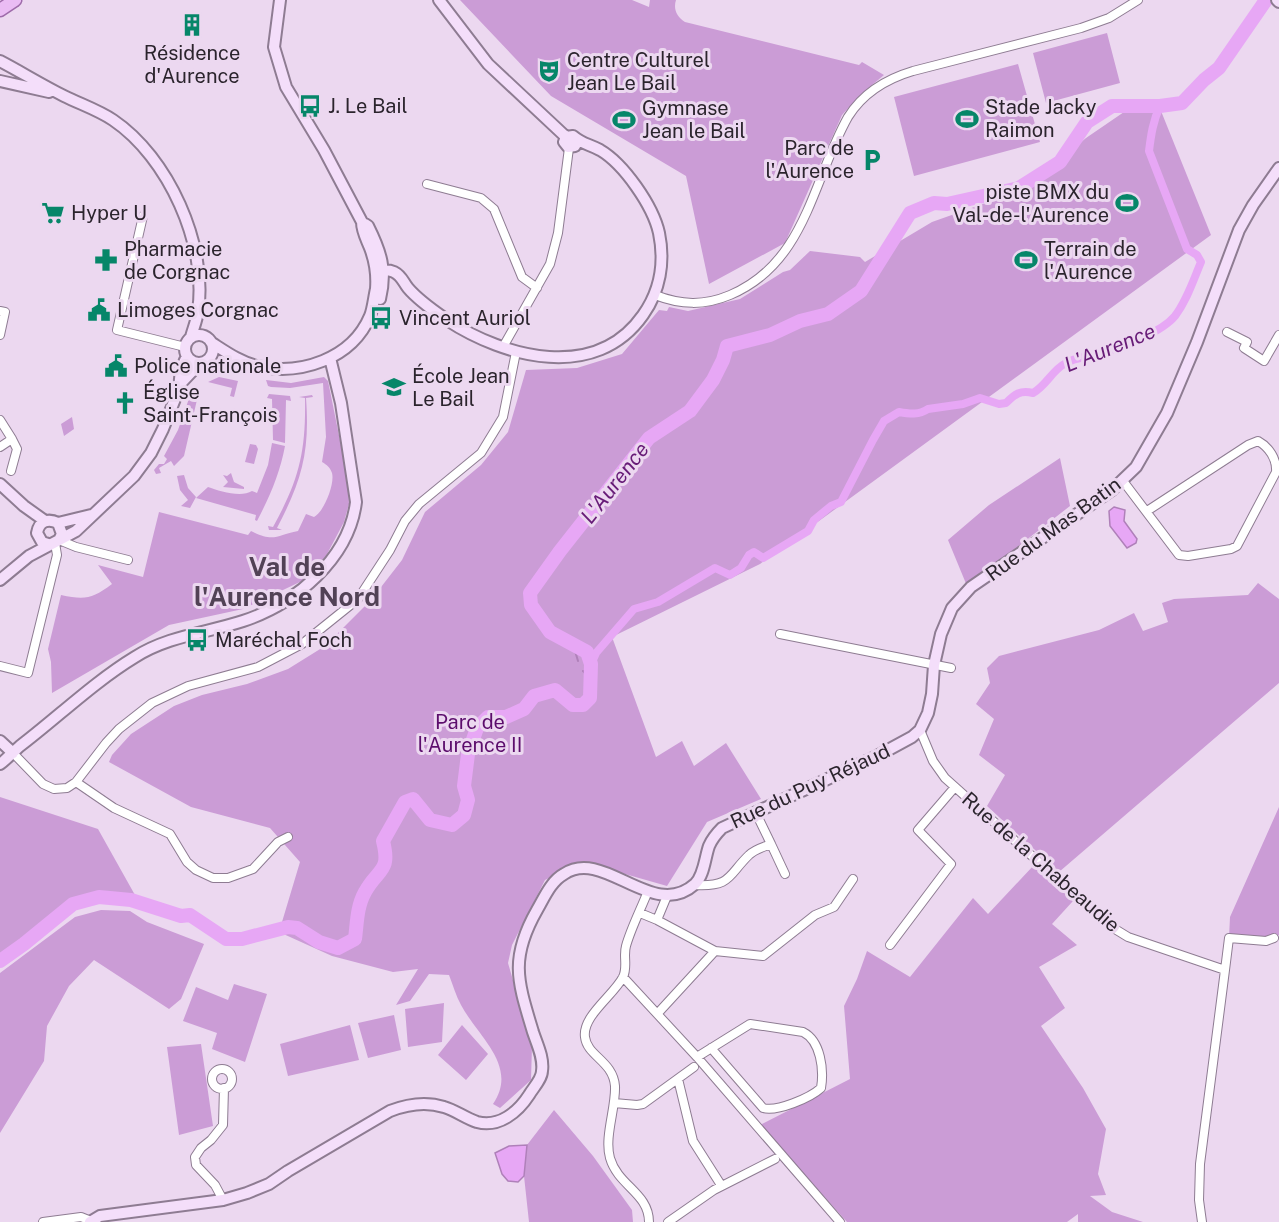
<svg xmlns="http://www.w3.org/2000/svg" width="1279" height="1222" viewBox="0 0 1279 1222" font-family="'Public Sans',sans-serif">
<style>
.green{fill:#cb9cd6}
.water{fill:#e7a7f5;stroke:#af80b9;stroke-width:1.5}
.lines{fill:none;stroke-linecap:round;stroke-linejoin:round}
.stream{stroke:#af80b9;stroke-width:2}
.canal{stroke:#e7a7f5;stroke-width:8}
.river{stroke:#e7a7f5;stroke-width:14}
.street-casing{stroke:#8e7c92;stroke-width:10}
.secondary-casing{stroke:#8e7c92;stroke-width:14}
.primary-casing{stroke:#9e6aaa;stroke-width:15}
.street{stroke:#fff;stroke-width:8}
.secondary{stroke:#f4defa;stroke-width:10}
.primary{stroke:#eabcf4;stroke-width:12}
.labels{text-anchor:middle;stroke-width:6;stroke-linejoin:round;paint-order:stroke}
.poi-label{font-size:20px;fill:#2b242d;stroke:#ecd8f0;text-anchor:start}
.street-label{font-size:20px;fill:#2b242d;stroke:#ecd8f0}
.park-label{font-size:20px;fill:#5c0d6c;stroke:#ecd8f0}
.water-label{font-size:21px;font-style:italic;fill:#671b77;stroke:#ecd8f0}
.district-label{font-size:26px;font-weight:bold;fill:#524256;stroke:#ecd8f0}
</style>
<rect width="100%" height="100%" fill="#ecd8f0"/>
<!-- green -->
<path class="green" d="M460,0H632L649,7L650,0H676C673,9 677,17 685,22L859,65L862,62L884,75L860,95L842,115L785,243L709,284L686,176L551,96Z
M1107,33L1120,83L1046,103L1033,53Z
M1018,64L1040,142L914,176L894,97Z
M1161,111L1211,235L760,564L612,637L656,757L682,741L694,766L726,743L761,799L707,822L667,886L583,862L545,880L512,945L508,963L532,1046L531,1080L500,1108L493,1104C519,1066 478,1037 461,1005C456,996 453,985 449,975L429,974L410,1001L396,1005L418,969L393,972L332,956L279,932L300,862L270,828L191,807L109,762L112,755L131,734L174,706L202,695L247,684L288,669L325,646L371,600L402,560L425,512L481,465L508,432L526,370L577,368L622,354L659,310L667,311L669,307L688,311L740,299L783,272L790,270L810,251L860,257L865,262L932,222L1028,188L1086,138L1124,112Z
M219,377L238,381L234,397L230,396L232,388L208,382Z
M324,377L328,381L348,480L349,504L344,522L326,556L302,581L243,609L169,625L52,693L51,662L48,649L61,595C85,600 92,599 112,584L98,565L143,577L159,512L248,535L251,531C274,543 277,535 298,531L306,514L314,517C324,512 335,484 332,473C330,467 327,465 322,462L326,437L323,383L290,388L271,387L268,386L266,380L291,383Z
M194,389L199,391L184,456L174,466L171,461L159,468L161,473L156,474L154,470L159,464H164L167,459L164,456L178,430L192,390Z
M269,394L290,396L291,401L286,400L285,443L273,440L272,399L267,398Z
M312,395L313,397L306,398C310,452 302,480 277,528L282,530H269L268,526L273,527C299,480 306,452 305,398L299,397Z
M72,417L74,429L64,436L61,424Z
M272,443L285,446C280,473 270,496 257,521L255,520L256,515L196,498L208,487C219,491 241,498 252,491L257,493L268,465Z
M250,444L256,445L258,449L254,464L245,462Z
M1060,458L1070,506L967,586L948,540L989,505Z
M231,473L234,482L244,487V489L223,487L228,482L223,475L227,476Z
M184,475L188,488L196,497L190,508L181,506L188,500L180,490L177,476Z
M1258,583L1279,599V683L1059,872L987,806L1005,775L979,755L994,719L976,704L990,683L987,668L999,656L1099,630L1134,613L1143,631L1168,622L1162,603L1174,599L1248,595Z
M0,797L98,829L140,904H92L72,911L0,965Z
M1279,807V935L1266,941L1229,938L1230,917Z
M1034,865L1073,901L1052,924L1077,945L1039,967L1065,1008L1041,1026L1083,1088L1106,1129L1098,1174L1106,1195L1090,1196L1112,1212L1143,1222H1078V1214L1067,1222H847L760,1125L850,1079L844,1006L857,979L867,951L910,977L973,898L988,914Z
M101,910L130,911L147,922L204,944L181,999L169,1009L94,960L69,986L47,1026L44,1061L0,1133V973L75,917Z
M234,984L267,994L245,1062L212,1049L217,1033L183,1021L196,987L228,1000Z
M444,1003L442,1042L408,1047L405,1009Z
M394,1015L401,1050L368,1058L358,1023Z
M350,1025L359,1060L288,1076L280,1044Z
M462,1025L488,1054L466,1080L438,1055Z
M201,1044L213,1126L179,1135L167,1047Z
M554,1110L593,1156L632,1210L633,1222H529L524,1176L527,1145Z"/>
<!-- water -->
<path class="water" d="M1114,507L1125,510L1124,521L1137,539L1136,543L1127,548L1110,526L1109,511Z
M527,1145L524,1176L518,1182L508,1181L502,1174L495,1153L509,1146Z"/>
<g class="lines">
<!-- stream -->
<path class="stream" d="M573,644L578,661
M583,671L589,677"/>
<!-- canal -->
<path class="canal" d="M591,664L596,653L634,609L658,602L715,568L730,575L741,568L749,555L754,552L763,558L808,531L814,520L831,506L841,502L873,440L884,421L899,412C910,414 919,415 928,409L963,404L980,398L999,404L1006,403C1015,394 1020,390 1033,393C1047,385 1052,370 1066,363C1076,357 1090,357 1101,353C1122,347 1161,333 1175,316C1187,300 1193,281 1201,262L1197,255L1187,249L1149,151C1151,135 1153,121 1160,106"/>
<!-- river -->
<path class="river" d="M0,961L24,944L73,904L99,897L131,900L181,916L190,915L226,939H242L288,927L297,928L319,942L338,948L355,939C357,923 357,906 365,892C378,868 391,873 383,841L405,802L413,799L430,820L452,825L464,815L468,800L464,786L468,754L477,728L488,717H506L524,709L534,696L555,690L573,705H583L590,698L591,664L587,652L550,632L531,605L530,593L560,551L649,438L690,411L713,380L723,360L727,346L770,335L800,321L828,314L861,291L910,213L934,203L947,204L1019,188L1060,162L1087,122L1112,106H1160L1182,103L1204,80L1219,68L1266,0"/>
<!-- street casing -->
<g class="street-casing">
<path id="street" d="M427,184L481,198L494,209L522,277L537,288
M143,216L117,330L185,347
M655,295C681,305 704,306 730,295C806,263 812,181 848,117C863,93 886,79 913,71L1081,28L1109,18L1138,0
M0,311L5,312L0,335
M1227,332L1247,342L1244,348L1264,361L1279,335
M503,347L550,264L558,233L569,148
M0,420L12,439L0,447
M11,471L17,449L12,439
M1123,481L1179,555L1188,556L1231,549L1237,546L1276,472C1277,459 1269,447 1258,441L1248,445L1147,511
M59,540L76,547L128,560
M780,634L951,668
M0,666L28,673L57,555L55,543
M920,730L933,761L945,778L1110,926L1128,937L1225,970L1200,1164L1199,1200L1202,1222
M13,753L43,784L54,789L67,788L76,782L106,743L119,729L152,703L188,686L258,667L302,644L358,599L390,550L405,521L419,504L481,453L503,417L516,352
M76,782L114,808L170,834L187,862L196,870L213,878H228L253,869L278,842L288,837
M771,844L785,874
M695,885C732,887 728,875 749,855C755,849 764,847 771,844L755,811
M648,891C641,909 631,928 626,946C623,956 628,967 623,977C614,995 582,1016 585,1037C587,1056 613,1061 615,1086C616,1108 604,1137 610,1158C618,1186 649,1193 649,1222
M640,913L657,920L715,951L763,956L815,915L834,907L853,879
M657,920L667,896
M890,945L951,864L918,830L955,787
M1225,970L1229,938L1266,941L1274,938
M623,977L697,1057L840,1222
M658,1013L715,951
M697,1057L750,1024L803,1032C821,1041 824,1070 821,1088C810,1098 777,1112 763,1108L711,1048
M212 1079a10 10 0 1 1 20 0a10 10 0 1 1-20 0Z
M678,1079L693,1141L721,1185
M614,1103L637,1105L643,1104L694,1067
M223,1200L215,1185L196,1165L195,1157L201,1148L211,1140L223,1125L224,1088
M43,1222L81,1217L91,1221
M668,1222L714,1190L775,1159"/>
</g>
<!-- secondary casing -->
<g class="secondary-casing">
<path id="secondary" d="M439,0L488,64L566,137
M1277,0L1279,2
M0,61C21,72 42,85 64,96C80,104 98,110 113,120C168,157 208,245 198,311C197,320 193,329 191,337
M0,81L49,92
M566,137L564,142L568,147L575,146L577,141
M365,224L368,226C381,252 387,270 380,299
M376,271C382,270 388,269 394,272C402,276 403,282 408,288C419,301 434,311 447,320C505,358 596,382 643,315C660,291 665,262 659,233C653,206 624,164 600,150C589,144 582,144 573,136L566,137
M185 349a14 14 0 1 1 28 0a14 14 0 1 1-28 0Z
M212,343C226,352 240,362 257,366C300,376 352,359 370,316C373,309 374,297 376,289C377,276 375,261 370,248C367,240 362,232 362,222L324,150L286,87L274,47L280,0
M181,383L200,363
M0,484L24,506L45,521
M58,523L91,515
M48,544L42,542L37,533C39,521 48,518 58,523L62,534L59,540
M0,580L29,556L76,531L134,476L151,453L163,429L179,389L181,369L187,356
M0,741L13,753
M0,764C7,759 13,752 20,746C58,717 94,682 135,657C168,636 206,633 243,621C295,604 349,559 356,502L341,403L330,358
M90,1222L100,1216L223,1200L247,1193L269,1184L288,1171L390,1111C408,1104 425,1101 444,1107C455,1110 465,1118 477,1122C499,1128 518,1112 529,1095C533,1088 542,1079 542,1071C544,1058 537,1044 533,1032C518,982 509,959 537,910C544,898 551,881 564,874C604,847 653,922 695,884C704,876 705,857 709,846C712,839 716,834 722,828L877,756L912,737L920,730L928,713L932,694L934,665L941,634L952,608L971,587L1112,490L1136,467L1167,413L1197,342L1239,230L1253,205L1279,168"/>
</g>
<!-- primary casing -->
<g class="primary-casing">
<path id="primary" d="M0,10L15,0"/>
</g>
<!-- street -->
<use href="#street" class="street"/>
<!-- secondary -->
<use href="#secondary" class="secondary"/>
<!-- primary -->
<use href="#primary" class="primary"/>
</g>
<!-- icons -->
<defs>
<g id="building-bare" transform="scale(1.8)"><path d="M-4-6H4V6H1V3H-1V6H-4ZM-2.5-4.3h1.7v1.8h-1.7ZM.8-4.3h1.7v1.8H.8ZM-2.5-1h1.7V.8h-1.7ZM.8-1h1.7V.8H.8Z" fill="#068669" stroke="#ecd8f0" stroke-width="2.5" paint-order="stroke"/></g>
<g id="theatre-bare" transform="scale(1.8)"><path d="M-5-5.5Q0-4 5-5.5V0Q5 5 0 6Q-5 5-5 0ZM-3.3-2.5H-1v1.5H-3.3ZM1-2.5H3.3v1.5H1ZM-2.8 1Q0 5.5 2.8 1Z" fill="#068669" stroke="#ecd8f0" stroke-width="2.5" paint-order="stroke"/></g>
<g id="bus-bare" transform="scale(1.8)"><path d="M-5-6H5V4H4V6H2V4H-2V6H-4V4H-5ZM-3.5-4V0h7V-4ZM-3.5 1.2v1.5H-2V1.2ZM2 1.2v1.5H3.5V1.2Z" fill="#068669" stroke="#ecd8f0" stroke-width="2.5" paint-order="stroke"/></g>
<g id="stadium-bare" transform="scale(1.8)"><path d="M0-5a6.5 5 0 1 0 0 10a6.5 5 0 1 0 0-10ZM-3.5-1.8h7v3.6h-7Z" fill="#068669" stroke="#ecd8f0" stroke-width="2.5" paint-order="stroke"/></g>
<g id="parking-bare" transform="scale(1.8)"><path d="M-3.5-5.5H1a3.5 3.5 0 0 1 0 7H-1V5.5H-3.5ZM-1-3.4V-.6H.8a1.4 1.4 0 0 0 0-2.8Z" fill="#068669" stroke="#ecd8f0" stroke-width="2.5" paint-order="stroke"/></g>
<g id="supermarket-bare" transform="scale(1.8)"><path d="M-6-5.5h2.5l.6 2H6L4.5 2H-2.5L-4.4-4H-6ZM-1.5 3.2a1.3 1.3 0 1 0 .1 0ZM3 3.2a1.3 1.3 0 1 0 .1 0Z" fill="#068669" stroke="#ecd8f0" stroke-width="2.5" paint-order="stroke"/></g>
<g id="pharmacy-bare" transform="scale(1.8)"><path d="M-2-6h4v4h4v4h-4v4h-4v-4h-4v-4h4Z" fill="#068669" stroke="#ecd8f0" stroke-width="2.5" paint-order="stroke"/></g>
<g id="civic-bare" transform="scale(1.8)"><path d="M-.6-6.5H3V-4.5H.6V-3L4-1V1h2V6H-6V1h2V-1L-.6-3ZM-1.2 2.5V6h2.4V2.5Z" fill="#068669" stroke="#ecd8f0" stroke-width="2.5" paint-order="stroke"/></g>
<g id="school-bare" transform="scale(1.8)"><path d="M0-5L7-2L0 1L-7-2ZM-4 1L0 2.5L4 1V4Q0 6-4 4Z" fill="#068669" stroke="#ecd8f0" stroke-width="2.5" paint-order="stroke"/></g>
<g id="church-bare" transform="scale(1.8)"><path d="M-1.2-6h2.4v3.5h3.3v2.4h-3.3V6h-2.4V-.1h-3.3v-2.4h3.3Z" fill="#068669" stroke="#ecd8f0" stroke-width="2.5" paint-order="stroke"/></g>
</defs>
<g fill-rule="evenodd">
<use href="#building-bare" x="192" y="25"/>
<use href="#theatre-bare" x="549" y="71"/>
<use href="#bus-bare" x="310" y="106"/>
<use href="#stadium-bare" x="967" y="119"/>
<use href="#stadium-bare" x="624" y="120"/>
<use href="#parking-bare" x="872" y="160"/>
<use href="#stadium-bare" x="1127" y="203"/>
<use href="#supermarket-bare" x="53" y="213"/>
<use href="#pharmacy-bare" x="106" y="260"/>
<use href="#stadium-bare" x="1026" y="260"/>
<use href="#civic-bare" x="99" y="310"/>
<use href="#bus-bare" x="381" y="318"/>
<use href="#civic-bare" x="116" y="366"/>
<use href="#school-bare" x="394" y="387"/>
<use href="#church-bare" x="125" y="403"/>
<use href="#bus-bare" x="197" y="640"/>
</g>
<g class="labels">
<!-- poi labels -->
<g class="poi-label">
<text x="192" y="60" text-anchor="middle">Résidence<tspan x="192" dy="23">d'Aurence</tspan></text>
<text x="567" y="67">Centre Culturel<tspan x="567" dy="23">Jean Le Bail</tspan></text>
<text x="328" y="113">J. Le Bail</text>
<text x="985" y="114">Stade Jacky<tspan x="985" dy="23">Raimon</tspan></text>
<text x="642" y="115">Gymnase<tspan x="642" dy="23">Jean le Bail</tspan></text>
<text x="854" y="155" text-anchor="end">Parc de<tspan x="854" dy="23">l'Aurence</tspan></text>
<text x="1109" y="199" text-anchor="end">piste BMX du<tspan x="1109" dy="23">Val-de-l'Aurence</tspan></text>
<text x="71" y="220">Hyper U</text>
<text x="124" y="256">Pharmacie<tspan x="124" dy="23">de Corgnac</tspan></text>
<text x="1044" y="256">Terrain de<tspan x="1044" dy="23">l'Aurence</tspan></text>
<text x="117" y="317">Limoges Corgnac</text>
<text x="399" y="325">Vincent Auriol</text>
<text x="134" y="373">Police nationale</text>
<text x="412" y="383">École Jean<tspan x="412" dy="23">Le Bail</tspan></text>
<text x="143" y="399">Église<tspan x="143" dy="23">Saint-François</tspan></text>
<text x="215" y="647">Maréchal Foch</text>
</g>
<!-- street labels -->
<g class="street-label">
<text transform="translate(1053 529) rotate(-36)" y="7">Rue du Mas Batin</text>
<text transform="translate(810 786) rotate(-25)" y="7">Rue du Puy Réjaud</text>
<text transform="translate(1041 862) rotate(41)" y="7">Rue de la Chabeaudie</text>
</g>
<!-- park labels -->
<g class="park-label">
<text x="470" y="729">Parc de<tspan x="470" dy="23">l'Aurence II</tspan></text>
</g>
<!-- water labels -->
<g class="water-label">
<text transform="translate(1110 348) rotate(-22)" y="7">L'Aurence</text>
<text transform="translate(615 483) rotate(-52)" y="7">L'Aurence</text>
</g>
<!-- district labels -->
<g class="district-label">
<text x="287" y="576">Val de<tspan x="287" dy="30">l'Aurence Nord</tspan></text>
</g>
</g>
</svg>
